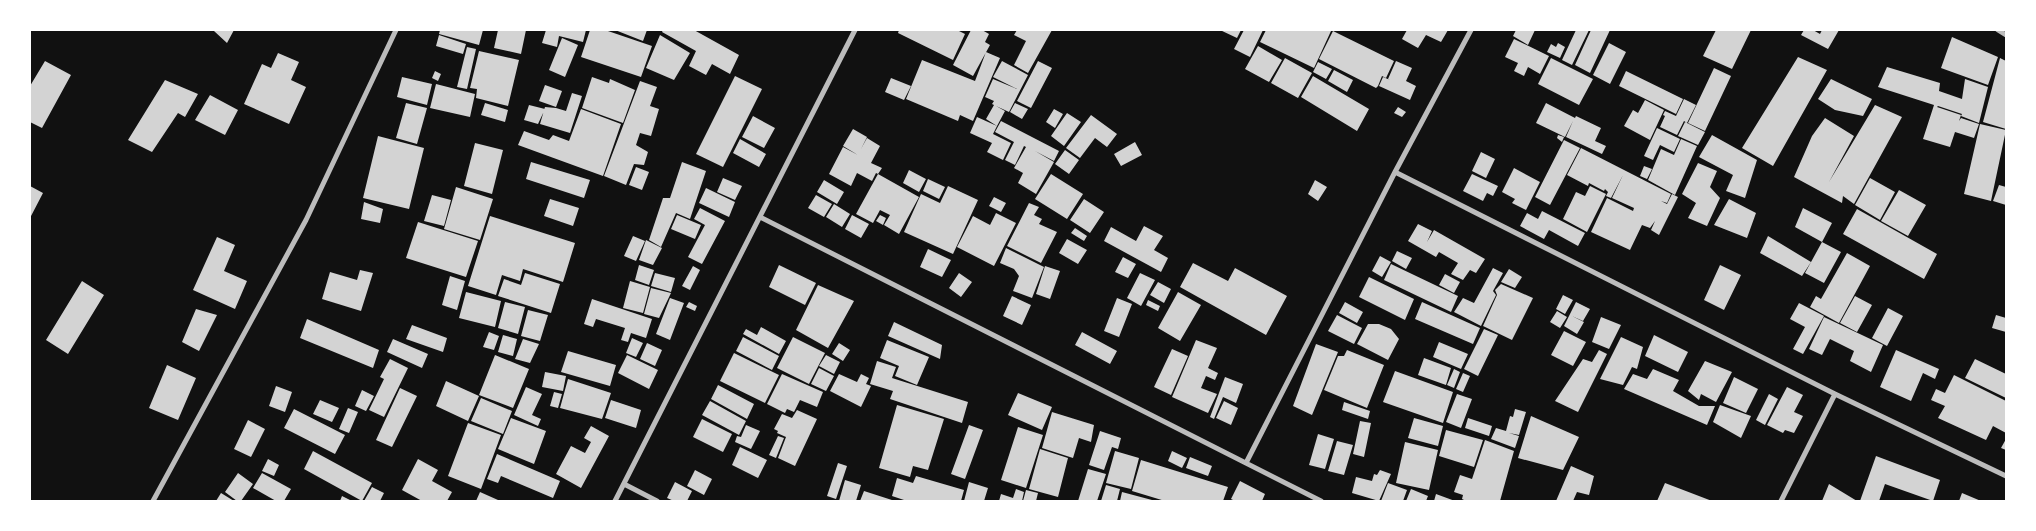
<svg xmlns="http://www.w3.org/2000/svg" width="2036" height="531" viewBox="0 0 2036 531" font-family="Jost,sans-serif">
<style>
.building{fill:#d3d3d3}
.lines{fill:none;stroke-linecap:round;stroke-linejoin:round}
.minor{stroke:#bcbcbc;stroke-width:5}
</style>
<rect width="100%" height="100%" fill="#111"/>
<!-- building -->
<path class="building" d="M215,30H234L227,43L214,31Z
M440,30H483L479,45L439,34Z
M498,30H526L521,54L494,48Z
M546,30H586L583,42L559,36L557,47L542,43Z
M590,30H605L652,46L641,77L581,57Z
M615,30H647L643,41Z
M663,30H694L739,55L730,74L712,64L706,75L689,66L696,51L662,32Z
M899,30H957L965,34L953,60L898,33Z
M971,30H982L989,34L985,42L990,45L973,76L953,65Z
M1017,30H1052L1028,73L1014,65L1026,41L1014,35Z
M1220,30H1241L1237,38Z
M1244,30H1263L1250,57L1234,49Z
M1266,30H1329L1331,31L1314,68L1260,42Z
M1407,30H1448L1441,42L1426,35L1418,48L1402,39Z
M1516,30H1535L1528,45L1513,36Z
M1576,30H1589L1572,65L1562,60Z
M1591,30H1610L1590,73L1575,65Z
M1716,30H1751L1732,69L1703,56Z
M1804,30H1813L1820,34L1822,30H1839L1828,49L1801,35Z
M1333,31L1394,61L1386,78L1382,76L1378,86L1376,88L1319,59Z
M439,35L466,44L463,54L436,46Z
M660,35L690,53L674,80L646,68Z
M1952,37L1998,57L1988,85L1941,68Z
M562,38L578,45L565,77L549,70Z
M1514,39L1549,56L1540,74L1528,67L1524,76L1514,71L1518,63L1505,57Z
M1558,43L1565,47L1560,58L1547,52L1551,44L1556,47Z
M1609,43L1626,52L1610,84L1593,75Z
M1258,46L1282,60L1269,82L1245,69Z
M467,47L476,49L467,89L457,87Z
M479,51L519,60L508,106L476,98L477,89L470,88Z
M986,52L1000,58L973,121L960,115L958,121L906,99L922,60L975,81Z
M278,53L299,62L291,80L306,87L289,124L244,104L262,64L271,68Z
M1798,57L1827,70L1773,166L1742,148Z
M1285,58L1312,73L1298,98L1271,83Z
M1551,58L1593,79L1579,105L1538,84Z
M2000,58L2006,61V129L1983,122Z
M45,61L71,75L42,128L30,122V86Z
M1002,61L1028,75L1009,112L996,106L1005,111L997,126L986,119L994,105L992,104L994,101L985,97L993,79L1017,89L993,77Z
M1038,61L1052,68L1031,108L1017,101Z
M1396,61L1412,68L1406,81L1416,86L1410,100L1379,86L1383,77L1390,80L1388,79Z
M1318,62L1332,69L1326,79L1313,72Z
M1887,67L1940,83L1939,91L1962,99L1965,79L1988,87L1979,123L1961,116L1962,114L1938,106L1937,107L1961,115L1959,121L1961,118L1979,124L1974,138L1955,132L1950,147L1923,139L1934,105L1878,87Z
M1714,68L1731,76L1705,131L1688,123Z
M1334,70L1353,80L1347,92L1328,81Z
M435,71L441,74L438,81L432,78Z
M1626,71L1683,99L1676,114L1619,86Z
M735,76L762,89L723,167L696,154Z
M1313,76L1369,109L1357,131L1301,97Z
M402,77L432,84L427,105L397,97Z
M592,77L609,83L610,79L635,90L623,123L582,108Z
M891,78L911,86L904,100L885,92Z
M1831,79L1872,99L1863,116L1835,110L1818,99Z
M165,80L198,94L185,117L178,113L152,152L128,140Z
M640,81L657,87L650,106L659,109L651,136L640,133L636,145L648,152L644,165L634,164L626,185L604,176Z
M436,84L475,94L470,117L430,108Z
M545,85L562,91L556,107L539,101Z
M572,93L582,96L570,133L540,124L545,107L556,108L566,111Z
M210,95L238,110L225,135L195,120Z
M1684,99L1696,105L1687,123L1684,121L1677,135L1660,127L1665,116L1663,115L1665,111L1676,116Z
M1645,100L1664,110L1650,140L1624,126L1633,110L1638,113Z
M406,103L427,108L417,144L396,138Z
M485,103L508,110L505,122L481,115Z
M1015,103L1028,109L1022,119L1010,112Z
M1546,103L1575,118L1576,116L1601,128L1595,141L1606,146L1602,154L1566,137L1573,121L1565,137L1536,123Z
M529,105L545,109L538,124L524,120Z
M1875,105L1902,117L1854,204L1843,196L1842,203L1794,177L1812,136L1825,118L1854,136L1829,182Z
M1398,107L1406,112L1402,117L1394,113Z
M581,109L621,124L603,176L518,145L524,131L549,140L553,135L569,141Z
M1054,109L1063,114L1055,128L1046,122Z
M1067,113L1081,122L1064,146L1051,136Z
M1091,115L1117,134L1107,147L1095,138L1080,158L1066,148Z
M753,116L775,128L764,148L742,137Z
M977,117L997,126L993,134L1011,143L1003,160L987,152L992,143L970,133Z
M1001,121L1059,151L1054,161L1035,151L1054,162L1036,194L1018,183L1023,173L1014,168L1026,147L1024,146L1015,165L1005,160L1014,142L995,132Z
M1685,122L1705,132L1698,145L1678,136Z
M1980,124L2006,130L1991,201L1964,194Z
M1657,128L1680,139L1674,152L1660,145L1653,160L1644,156Z
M853,129L867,137L861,149L867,138L880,146L871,163L882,168L878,174L876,173L872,181L857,173L851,186L829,174L843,147L858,155L843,146Z
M1558,135L1564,137L1562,142L1557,138Z
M1712,135L1757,160L1745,198L1726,191L1733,175L1699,157Z
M378,136L424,148L409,209L363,198Z
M740,139L766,154L759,167L733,153Z
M1681,139L1697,146L1675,195L1648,180L1661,149L1674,155Z
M1564,140L1580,148L1550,205L1535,197Z
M1135,142L1142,155L1121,166L1114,154Z
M475,143L503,150L492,194L464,186Z
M1581,148L1671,194L1667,203L1661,201L1667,204L1672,194L1678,197L1659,235L1651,230L1655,221L1650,228L1642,225L1630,250L1591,232L1607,198L1633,211L1634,208L1612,198L1623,175L1611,198L1606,196L1608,192L1605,189L1604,191L1589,183L1588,186L1567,175Z
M1065,150L1079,160L1069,174L1055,164Z
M1481,152L1495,159L1486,178L1472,171Z
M531,162L590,180L584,198L526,179Z
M682,162L706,171L690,219L676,213L661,247L649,240L663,198H670Z
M1698,163L1717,171L1710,187L1720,198L1707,226L1688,218L1696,203L1682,194Z
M1644,166L1652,169L1647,179L1640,176Z
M636,167L649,172L642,190L629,185Z
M1514,168L1540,182L1526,210L1512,203L1515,199L1502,192Z
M909,170L926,179L919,192L903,183Z
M878,174L919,197L899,234L884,225L890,215L880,210L873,223L856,214Z
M1051,174L1083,194L1067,219L1035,199Z
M1472,174L1498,186L1493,196L1487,193L1483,201L1463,191Z
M723,178L742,186L735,200L717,192Z
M1870,178L1895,192L1880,220L1855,205Z
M928,179L945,187L939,199L923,191Z
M824,180L844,192L837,204L817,192Z
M1315,180L1327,187L1318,201L1308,194Z
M1999,185L2006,187V205L1993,201Z
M30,186L43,193L30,218Z
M948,186L978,200L953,254L904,232L921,194L940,203Z
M1590,186L1606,194L1587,232L1563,219L1576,192L1585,196Z
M456,187L493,199L480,240L444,229Z
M706,188L735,202L729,217L699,203Z
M1899,190L1926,205L1908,236L1881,221Z
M432,195L451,200L444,226L424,221Z
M816,195L832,204L824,217L808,208Z
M994,197L1006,203L1001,212L989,206Z
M550,199L579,208L573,226L544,216Z
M1084,199L1104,212L1090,233L1070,220Z
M1729,199L1756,213L1747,238L1714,225Z
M364,202L383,209L380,223L361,219Z
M1029,203L1039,207L1034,215L1042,219L1039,224L1057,232L1041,263L1007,246Z
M834,204L850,214L842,227L826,217Z
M700,208L725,221L702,264L688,257L705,225L694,219Z
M1803,208L1832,223L1822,242L1841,252L1824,283L1805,273L1822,242L1795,227Z
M1857,209L1937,254L1924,279L1843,234Z
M1542,211L1585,233L1578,246L1549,230L1544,239L1520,226L1527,213L1538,219Z
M996,213L1016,223L994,266L957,247L973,216L990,225Z
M677,215L701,225L695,239L671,229Z
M852,215L869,224L861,238L845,229Z
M880,215L886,218L883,225L876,221Z
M490,216L575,243L563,282L523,269L520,281L502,275L496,295L468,286Z
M418,222L478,241L466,277L406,258Z
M1418,224L1432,231L1427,242L1434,230L1485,259L1476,273L1470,270L1463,280L1451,274L1458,263L1439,252L1436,257L1408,241Z
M1144,226L1163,236L1154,250L1168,258L1161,272L1104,241L1111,227L1136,241Z
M1075,228L1087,236L1084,241L1071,233Z
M633,236L645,241L636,261L624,256Z
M1768,236L1811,262L1802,276L1760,253Z
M217,237L235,245L224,271L247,281L235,309L193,290Z
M1067,239L1087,250L1078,264L1059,253Z
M646,240L662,248L653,265L639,260Z
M1006,248L1044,267L1032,298L1013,291L1019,276L1014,269L1000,263Z
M928,249L951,260L942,277L920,267Z
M1397,251L1412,258L1406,269L1392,261Z
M1847,253L1870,266L1839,323L1810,307L1816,296L1821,299Z
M1380,256L1391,262L1382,277L1372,271Z
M1123,257L1136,264L1128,278L1115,272Z
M1193,263L1228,281L1235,268L1287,296L1266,335L1180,287Z
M1391,264L1458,296L1451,312L1384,280Z
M639,265L654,270L649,285L635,280Z
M779,265L816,283L805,305L769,287Z
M1720,265L1741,275L1724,310L1704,300Z
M693,266L700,270L690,290L682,286Z
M1045,266L1060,271L1050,299L1036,294Z
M1493,268L1503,273L1493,291L1496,295L1481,326L1454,312L1463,298L1474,303Z
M1509,269L1522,277L1515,288L1501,282Z
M360,270L373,273L361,311L322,299L330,272L357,280Z
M525,273L560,284L551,313L498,296L504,279L521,285Z
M655,273L675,278L671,292L651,286Z
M959,273L972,282L961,297L949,288Z
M1140,273L1155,280L1141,306L1127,298Z
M1445,274L1460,282L1454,293L1439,285Z
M450,276L465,281L457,310L442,305Z
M1369,277L1414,299L1405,320L1359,297Z
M82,281L104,295L68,354L46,340Z
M630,281L650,287L643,313L623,308Z
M1158,282L1171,289L1164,303L1150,295Z
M1501,284L1533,298L1512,340L1483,326L1497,295L1495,290Z
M818,285L854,301L828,348L796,330Z
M651,288L671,293L659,318L644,314Z
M466,292L501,301L495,327L459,318Z
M1178,292L1201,305L1180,341L1158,328Z
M1563,295L1573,300L1565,314L1556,309Z
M1012,296L1031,305L1022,325L1003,316Z
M1855,296L1872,305L1857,332L1840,323Z
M670,298L684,303L670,340L656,334Z
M1117,298L1132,304L1119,337L1104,331Z
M592,299L652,319L646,338L631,333L628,342L621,340L625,328L596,319L593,327L584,324Z
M1148,300L1160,306L1158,311L1146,305Z
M505,302L525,307L518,334L498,328Z
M689,302L697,306L695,311L686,307Z
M1345,302L1363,312L1357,323L1339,313Z
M1422,302L1480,328L1473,344L1415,319Z
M1576,302L1590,309L1583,321L1572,316L1584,322L1577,334L1564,326Z
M1799,303L1824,316L1803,354L1793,349L1805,327L1790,319Z
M1888,308L1903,316L1887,346L1872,338Z
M196,309L217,315L199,351L182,342Z
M528,310L548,315L540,341L521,336Z
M1557,311L1567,317L1560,328L1550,322Z
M1337,315L1362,328L1354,344L1328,331Z
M1996,315L2006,318V332L1992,328Z
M1601,317L1621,325L1609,349L1592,342Z
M1824,317L1883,345L1871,372L1850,361L1854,351L1830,339L1822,355L1809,349Z
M307,319L379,350L373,368L300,338Z
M894,322L942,345L940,359L888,336Z
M1368,324H1379L1391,329L1399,339L1388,360L1357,344Z
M412,325L447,338L443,352L406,339Z
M761,327L786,341L779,354L743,334L746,329L757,335Z
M1484,329L1498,335L1478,376L1464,369Z
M1564,331L1586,342L1573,366L1551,355Z
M489,332L499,336L494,350L483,347Z
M1082,332L1117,351L1110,364L1075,345Z
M503,335L517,339L513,356L498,352Z
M1654,335L1688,352L1678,372L1645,356Z
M743,337L779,356L772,370L736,351Z
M793,337L825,353L809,384L777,368Z
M1621,337L1643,347L1637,369L1632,367L1623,385L1600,379Z
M632,338L643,343L636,357L626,353Z
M393,339L428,354L422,368L387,352Z
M523,339L539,344L530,363L515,359Z
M887,340L929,357L917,385L895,376L899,366L880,358Z
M1196,340L1217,348L1208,368L1218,373L1215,380L1206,376L1201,388L1217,394L1208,413L1172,397Z
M1439,342L1468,354L1461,369L1433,357Z
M647,343L662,350L655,366L640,359Z
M839,343L850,350L843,361L832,354Z
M1316,344L1338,352L1312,415L1293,406Z
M1172,349L1188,356L1171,395L1154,387Z
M1347,350L1384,365L1367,408L1324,390L1338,356H1344Z
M1599,350L1607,354L1578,412L1555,401L1583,359L1592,362Z
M1896,350L1939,369L1935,379L1923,373L1911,401L1880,387Z
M568,351L616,365L610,386L561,372Z
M734,353L779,375L765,403L720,381Z
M495,355L529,369L513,408L479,395Z
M627,355L658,370L649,389L618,373Z
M826,355L840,362L834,374L819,366Z
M1424,358L1451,368L1446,385L1418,375Z
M390,359L408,368L384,417L369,410L384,379L380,377Z
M1975,359L2006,374V398L1965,378Z
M877,361L896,367L892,378L968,402L962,423L890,399L893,391L870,384Z
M1705,361L1732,372L1716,402L1701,394L1699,400L1688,391Z
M167,365L196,378L178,420L149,408Z
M819,368L834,376L826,391L811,384Z
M1454,369L1460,372L1454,388L1447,385Z
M1653,369L1679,380L1673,391L1699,406H1715L1707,425L1624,389L1633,374L1647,379Z
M1395,371L1453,392L1443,423L1383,402Z
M545,372L566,376L563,391L542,387Z
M1463,373L1470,376L1463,392L1456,389Z
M782,374L823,392L817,407L800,400L794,412L787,409L785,413L767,404Z
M839,374L857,382L861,374L869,378L866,384L871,386L861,407L830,391Z
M1954,375L2006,401V433L1993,426L1986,440L1938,418L1945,406L1931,400L1936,389L1945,393Z
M1225,377L1243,384L1236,403L1223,397L1214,419L1210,417Z
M1734,377L1758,389L1746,413L1723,403Z
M568,379L611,393L602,419L560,408Z
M446,381L479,396L468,421L436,406Z
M718,385L754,404L747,419L711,399Z
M276,386L292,392L285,412L269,406Z
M526,387L542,394L532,415L541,419L538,426L514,415Z
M1787,387L1803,395L1794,412L1803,416L1794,433L1785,430L1783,433L1767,425Z
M400,388L417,396L392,447L376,440Z
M362,390L374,396L366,411L355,406Z
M554,392L562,394L558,408L550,406Z
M1018,393L1052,407L1042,430L1008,415Z
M1457,394L1472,399L1461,428L1446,422Z
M1769,394L1778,399L1765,425L1756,420Z
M481,398L512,411L503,434L471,421Z
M320,400L339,408L332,422L313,414Z
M611,400L641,410L636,428L605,418Z
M710,401L746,421L739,435L702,415Z
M1224,401L1238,408L1231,425L1216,418Z
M1344,402L1370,411L1368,419L1342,410Z
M897,405L944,419L928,470L913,466L910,477L879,468Z
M1720,405L1751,416L1741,438L1713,422Z
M348,408L358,412L349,433L339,429Z
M294,409L345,435L335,454L284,428Z
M1515,409L1526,412L1519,435L1509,433L1519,436L1515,448L1491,439L1496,428L1506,431L1510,416L1513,417Z
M797,410L817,419L795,466L778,458L786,437L777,433L778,431L774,429L782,414L792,418Z
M1052,412L1094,425L1091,442L1079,438L1073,458L1042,448Z
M1531,416L1579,437L1563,470L1518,458Z
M511,418L546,431L534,464L498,449Z
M1414,418L1443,426L1438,446L1408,438Z
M1468,418L1492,426L1489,436L1465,428Z
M702,419L732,434L723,452L693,437Z
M248,420L265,429L251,457L234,449Z
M1360,421L1371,423L1364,457L1353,454Z
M468,423L501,435L481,489L448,476Z
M746,425L760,431L751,449L735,442L737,436L741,437Z
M969,425L983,430L965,479L951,474Z
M591,426L609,436L581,488L556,474L571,446L585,453L591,442L584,438Z
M1018,427L1043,435L1026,488L1001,480Z
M1446,430L1483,440L1474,467L1439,456Z
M1100,431L1121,438L1118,449L1112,447L1104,470L1089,465Z
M1318,434L1334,439L1325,469L1309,465Z
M778,436L784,438L776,458L769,455Z
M2006,439V450L2001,448Z
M1485,440L1514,451L1500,501H1466L1462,499L1463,495L1454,492L1460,475L1472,479Z
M1337,441L1353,445L1344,475L1328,471Z
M1405,442L1438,450L1429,490L1396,483Z
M740,447L767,460L758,478L732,465Z
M1040,449L1068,458L1058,497L1029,489Z
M313,451L372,483L362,501L304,469Z
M1115,451L1139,458L1131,489L1106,483Z
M1172,451L1187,458L1182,468L1168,461Z
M497,454L560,481L553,498L501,476L498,483L487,479Z
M1876,456L1940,480L1933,501L1885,484L1879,501H1860Z
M1190,457L1212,466L1208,476L1186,468Z
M268,459L279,465L274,476L262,471Z
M418,459L438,470L432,481L452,492L447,501H422L402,490Z
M1141,460L1228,487L1223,501H1165L1132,491Z
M838,463L847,466L836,499L827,496Z
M1571,466L1594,476L1589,495L1577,492L1573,501H1556Z
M1088,469L1106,474L1097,501H1078Z
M695,470L712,479L704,495L687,486Z
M1380,470L1391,474L1379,501L1352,493L1356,477L1372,481L1374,474L1377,475Z
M238,473L253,484L241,501H237L225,492Z
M262,473L291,489L284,501H276L253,488Z
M916,476L964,490L961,501H907L892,496L897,478L913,483Z
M845,480L861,485L856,501H839Z
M1240,481L1265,494L1262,501H1235L1231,499Z
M675,482L692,491L687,501H674L667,498Z
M969,482L988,488L984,501H964Z
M1388,483L1407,490L1403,501H1381Z
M1665,483L1712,501H1657Z
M1829,484L1857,501H1822Z
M1106,485L1120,489L1117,501H1101Z
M372,487L384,493L380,501H364Z
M1016,489L1024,492L1022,501H999L1001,494L1013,498Z
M1411,489L1428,496L1426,501H1406Z
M1026,490L1038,493L1036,501H1023Z
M864,491L895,501H860Z
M480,492L498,500L497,501H476Z
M1122,492L1152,500V501H1120Z
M221,493L234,501H216Z
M1962,493L1981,501H1959Z
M1436,494L1455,501H1434Z
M342,496L352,501H340Z"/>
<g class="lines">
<!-- minor -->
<path class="minor" d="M1998,30L2006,35
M1395,172L1835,394L2006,476
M760,217L1321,501
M1246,463L1395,172L1471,30
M624,484L657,501
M153,501L306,220L396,30
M615,501L855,30
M1781,501L1835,394"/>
</g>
<!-- border -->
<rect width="2036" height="531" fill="none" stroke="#ffffff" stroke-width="62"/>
</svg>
